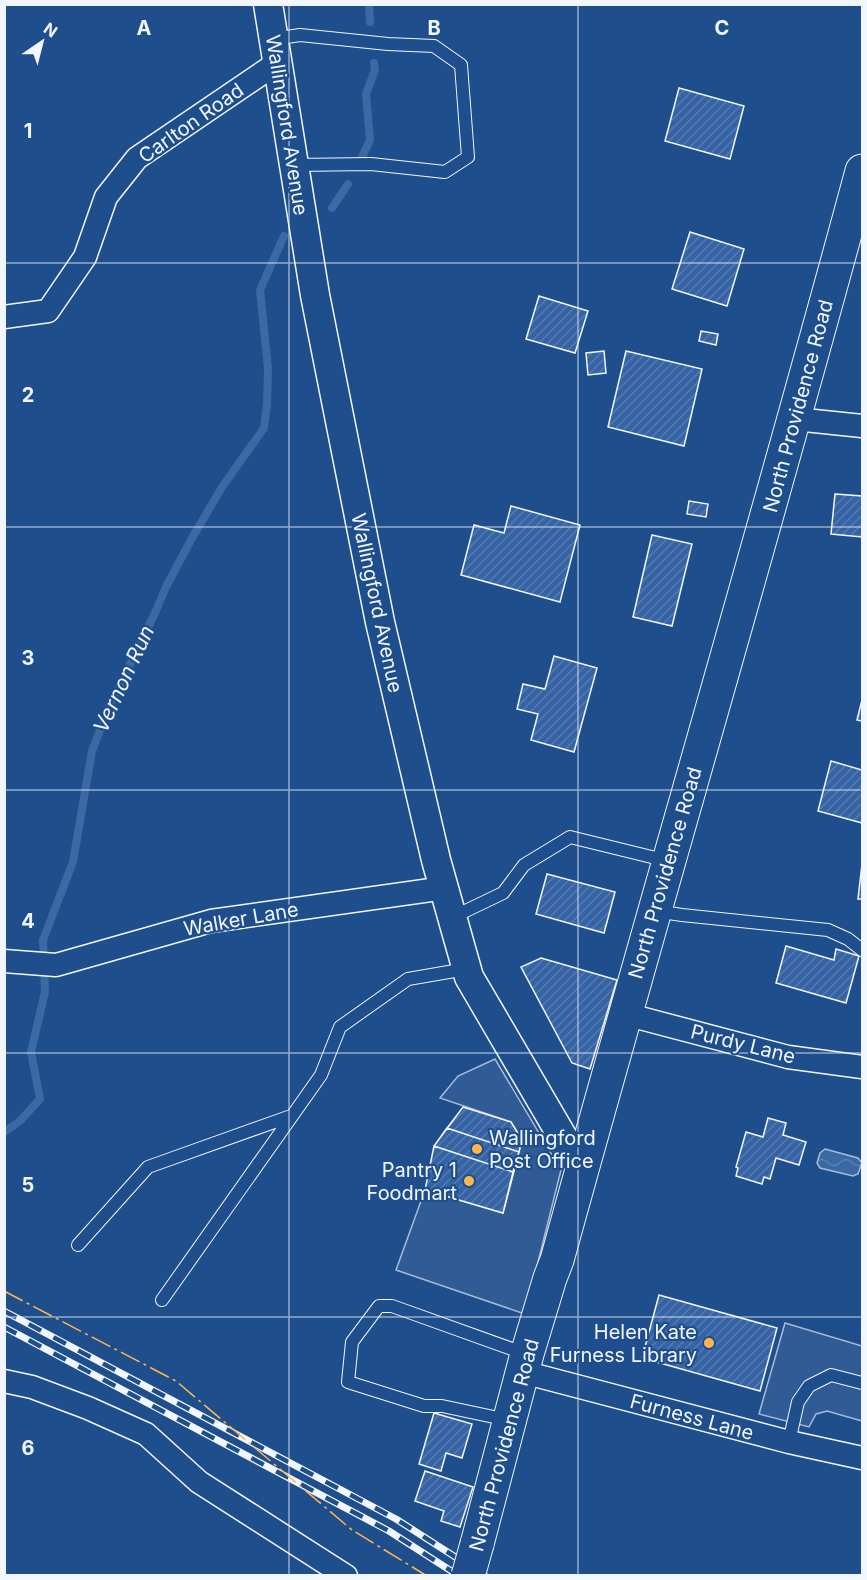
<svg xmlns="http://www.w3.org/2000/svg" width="867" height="1580" viewBox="0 0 867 1580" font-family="Inter,sans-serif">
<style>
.parking{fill:#305b95;stroke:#a8bbd7;stroke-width:1.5}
.water{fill:url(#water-waves);stroke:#a8bbd7;stroke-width:1.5}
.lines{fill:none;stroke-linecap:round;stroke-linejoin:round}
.stream{stroke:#3b69a3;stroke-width:8}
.building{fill:url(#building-hatch);stroke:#f2f6ff;stroke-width:1.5}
.service-casing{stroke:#f2f6ff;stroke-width:14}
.minor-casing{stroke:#f2f6ff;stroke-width:25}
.tertiary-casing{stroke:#f2f6ff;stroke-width:31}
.primary-casing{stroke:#f2f6ff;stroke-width:35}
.service{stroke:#1f4e8c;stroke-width:12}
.minor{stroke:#1f4e8c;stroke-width:22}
.tertiary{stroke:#1f4e8c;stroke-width:28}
.primary{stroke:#1f4e8c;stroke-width:33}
.rail-casing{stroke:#f2f6ff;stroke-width:7}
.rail{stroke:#1f4e8c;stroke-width:4.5;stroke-dasharray:14;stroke-linecap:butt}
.primary-bridge-casing{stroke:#f2f6ff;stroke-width:35;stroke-linecap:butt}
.primary-bridge{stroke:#1f4e8c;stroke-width:33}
.power{stroke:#ffb74d;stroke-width:1.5;stroke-dasharray:21 4.5 3 4.5;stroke-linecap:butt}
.grid{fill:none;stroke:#f2f6ff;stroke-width:1.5;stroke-opacity:0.55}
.poi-dot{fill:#ffb74d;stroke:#1f4e8c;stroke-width:2}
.labels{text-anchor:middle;stroke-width:4.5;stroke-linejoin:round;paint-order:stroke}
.street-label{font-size:20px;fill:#f2f6ff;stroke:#1f4e8c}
.poi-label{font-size:20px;fill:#f2f6ff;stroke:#1f4e8c;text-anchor:end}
.water-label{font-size:21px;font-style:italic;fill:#f2f6ff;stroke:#1f4e8c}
.grid-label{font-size:20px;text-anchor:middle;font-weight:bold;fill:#f2f6ff;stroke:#1f4e8c;stroke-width:4.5;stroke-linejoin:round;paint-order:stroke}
</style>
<defs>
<pattern id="water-waves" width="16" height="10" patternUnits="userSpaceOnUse" patternTransform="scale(1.5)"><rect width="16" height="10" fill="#3b69a3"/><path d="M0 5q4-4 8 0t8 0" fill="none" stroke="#587fb1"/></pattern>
<pattern id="building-hatch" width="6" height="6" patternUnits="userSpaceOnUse" patternTransform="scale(1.5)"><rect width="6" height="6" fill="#3563a3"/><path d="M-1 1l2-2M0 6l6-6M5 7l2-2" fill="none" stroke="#537ab1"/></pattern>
</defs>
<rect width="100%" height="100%" fill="#1f4e8c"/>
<!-- parking -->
<path class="parking" d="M495,1059L561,1170L525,1314L396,1270L425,1190L503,1213L522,1140L511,1122L440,1098L458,1076Z
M785,1323L862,1346V1421L827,1411L816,1414L809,1427L759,1414Z"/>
<!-- water -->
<path class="water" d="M825,1149L858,1158L862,1163L858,1174L853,1176L820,1168L817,1163L820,1153Z"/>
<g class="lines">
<!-- stream -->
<path class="stream" d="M369,4L370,22
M362,157L370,140L366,94L375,70L374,63
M332,208L348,184
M4,1132L20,1121L40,1099L31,1052L45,992L43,940L73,862L92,751L108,709L155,613L166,587L191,540L222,487L264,428L267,404L268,368L260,290L284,236"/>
</g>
<!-- building -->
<path class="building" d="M679,88L744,106L730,159L665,141Z
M690,232L744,249L727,306L672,289Z
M539,296L588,311L575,353L526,339Z
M701,331L718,334L716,345L699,341Z
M604,351L606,373L588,375L586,353Z
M626,351L702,369L684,446L608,427Z
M835,494L862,496V537L831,534Z
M689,501L708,504L706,517L687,514Z
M511,506L580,525L560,602L461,575L474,525L504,533Z
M652,535L692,544L672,626L633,617Z
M554,656L597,668L574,752L531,740L538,714L517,709L523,684L545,689Z
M862,700V721L857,720Z
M831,761L862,770V823L818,811Z
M862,864V899H858Z
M547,874L615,892L604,933L536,914Z
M786,946L834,960L836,949L859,956L846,1003L776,983Z
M541,958L617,980L590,1069L572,1063L521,967Z
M463,1107L511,1122L522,1140L503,1213L425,1190L434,1146Z
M463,1107L511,1122L522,1140L519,1152L447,1128Z
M768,1118L786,1123L783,1135L806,1142L799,1165L776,1158L770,1179L764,1177L762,1184L736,1176L738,1168L736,1167L746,1132L763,1137Z
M447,1128L519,1152L513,1172L434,1146Z
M434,1146L513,1172L503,1213L425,1190Z
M659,1295L777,1328L760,1391L642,1358Z
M434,1413L472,1424L462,1458L446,1453L441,1471L419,1464Z
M425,1471L473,1487L460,1527L441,1521L444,1511L415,1501Z"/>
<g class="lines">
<!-- service casing -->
<g class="service-casing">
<path id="service" d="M273,39L300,35L388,44L434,46L461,65L468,157L445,172L371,164L294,165
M655,911L682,915L828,930L848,939L862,950
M453,917L503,893L524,865L570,837L668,861
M78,1245L148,1167L291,1116
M162,1300L321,1075L340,1027L408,979L466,969
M508,1420L442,1406H424L348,1382L352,1342L379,1306H392L526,1354
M789,1442L798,1402L809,1386L831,1375L862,1383"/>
</g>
<!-- minor casing -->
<g class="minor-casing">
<path id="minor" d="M4,317L48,311L85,257L106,197L137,158L277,63
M795,419L862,426
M4,961L56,965L211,921L445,888
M625,1014L788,1057L862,1067
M523,1372L789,1442L862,1458
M4,1381L32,1387L88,1408L146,1434L199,1482L346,1576"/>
</g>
<!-- tertiary casing -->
<g class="tertiary-casing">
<path id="tertiary" d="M268,4L315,295L380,622L436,860L469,977L582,1170"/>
</g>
<!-- primary casing -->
<g class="primary-casing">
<path id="primary" d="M477,1544L527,1354L550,1278L557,1260C657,896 764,535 862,171"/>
</g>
<!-- service -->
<use href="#service" class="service"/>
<!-- minor -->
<use href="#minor" class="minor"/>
<!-- tertiary -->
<use href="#tertiary" class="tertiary"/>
<!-- primary -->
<use href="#primary" class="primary"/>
<!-- rail casing -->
<g class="rail-casing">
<path id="rail" d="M4,1311L396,1519L485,1576
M4,1327L389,1531L459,1576"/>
</g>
<!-- rail -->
<use href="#rail" class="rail"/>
<!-- primary-bridge casing -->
<g class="primary-bridge-casing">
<path id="primary-bridge" d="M468,1576L477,1544"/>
</g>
<!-- primary-bridge -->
<use href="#primary-bridge" class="primary-bridge"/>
<!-- power -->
<path class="power" d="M4,1291L176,1381L352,1530L427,1576"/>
</g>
<!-- grid -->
<path class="grid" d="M289,4V1576M578,4V1576M4,263H862M4,527H862M4,790H862M4,1053H862M4,1317H862"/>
<!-- markers -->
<g class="poi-dot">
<circle cx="477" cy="1149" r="6"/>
<circle cx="469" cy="1181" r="6"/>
<circle cx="709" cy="1343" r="6"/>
</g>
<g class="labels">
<!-- street labels -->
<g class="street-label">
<text transform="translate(191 123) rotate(-35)" y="7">Carlton Road</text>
<text transform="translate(287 125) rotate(81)" y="7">Wallingford Avenue</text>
<text transform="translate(798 406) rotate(-75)" y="7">North Providence Road</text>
<text transform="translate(377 603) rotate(78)" y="7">Wallingford Avenue</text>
<text transform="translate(665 873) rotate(-74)" y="7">North Providence Road</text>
<text transform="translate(241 919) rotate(-10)" y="7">Walker Lane</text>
<text transform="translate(743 1044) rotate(14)" y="7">Purdy Lane</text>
<text transform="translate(692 1417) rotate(15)" y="7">Furness Lane</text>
<text transform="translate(504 1445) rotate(-75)" y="7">North Providence Road</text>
</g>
<!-- poi labels -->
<g class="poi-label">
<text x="489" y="1145" text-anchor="start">Wallingford<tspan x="489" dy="23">Post Office</tspan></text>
<text x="457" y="1177">Pantry 1<tspan x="457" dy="23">Foodmart</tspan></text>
<text x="697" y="1339">Helen Kate<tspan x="697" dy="23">Furness Library</tspan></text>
</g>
<!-- water labels -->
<g class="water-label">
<text transform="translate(124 679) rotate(-65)" y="7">Vernon Run</text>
</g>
</g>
<g class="grid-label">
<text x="144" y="35">A</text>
<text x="434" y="35">B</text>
<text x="722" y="35">C</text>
<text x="28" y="138">1</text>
<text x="28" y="402">2</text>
<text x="28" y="665">3</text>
<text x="28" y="928">4</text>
<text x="28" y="1192">5</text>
<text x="28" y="1455">6</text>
</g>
<!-- border -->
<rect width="867" height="1580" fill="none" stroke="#f2f6ff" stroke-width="12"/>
<!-- north arrow -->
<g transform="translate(42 42) rotate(35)" stroke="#1f4e8c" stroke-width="4.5" paint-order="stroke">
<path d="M0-4.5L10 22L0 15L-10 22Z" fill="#f2f6ff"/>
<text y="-9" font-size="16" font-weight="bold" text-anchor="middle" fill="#f2f6ff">N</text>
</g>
</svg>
